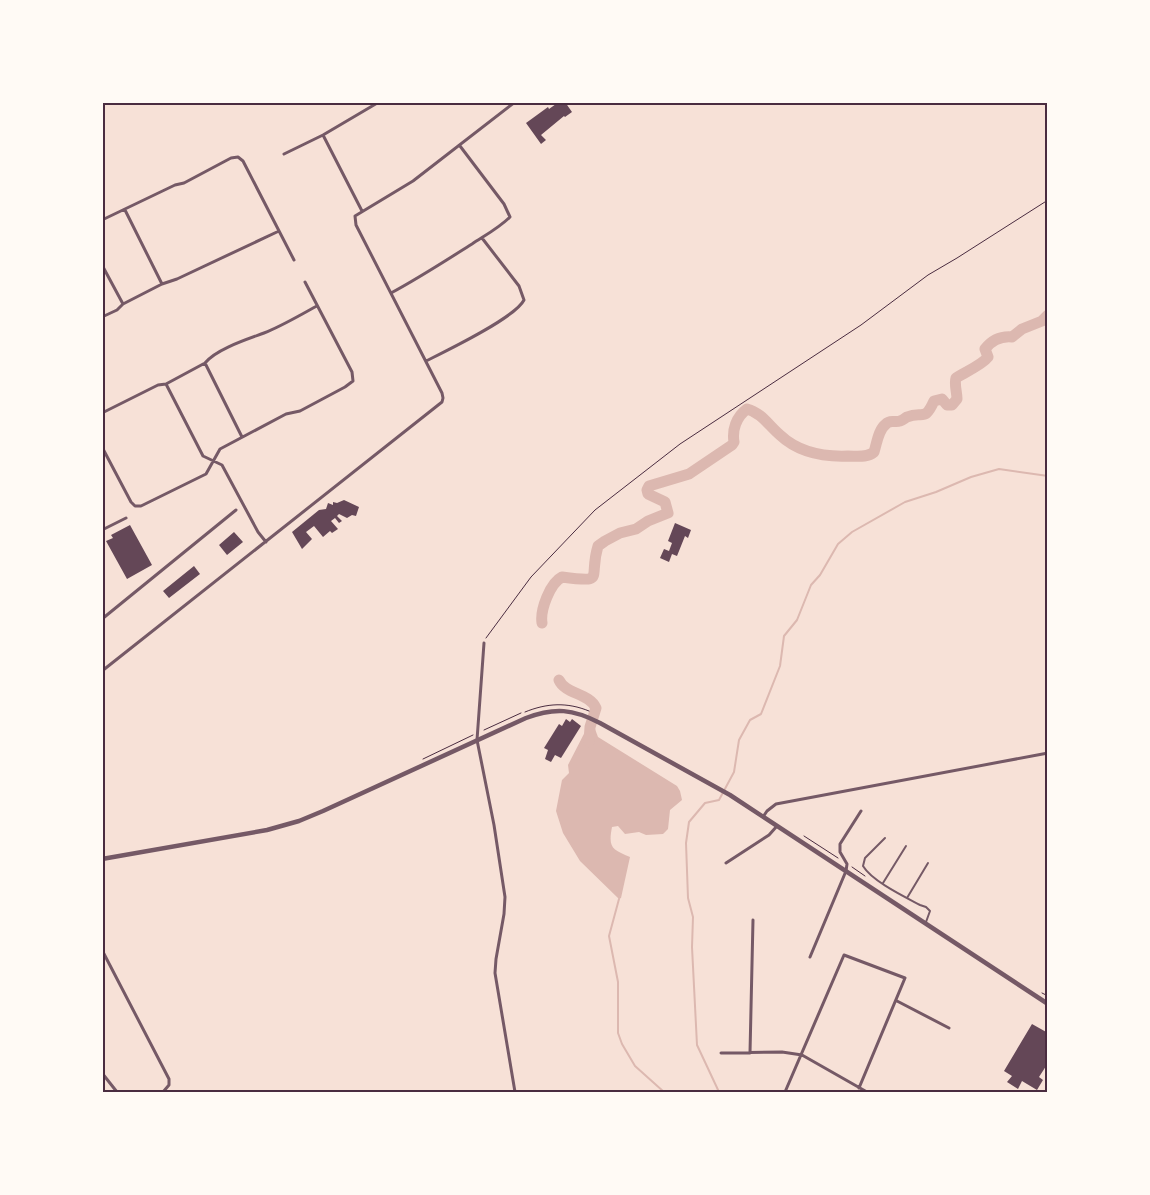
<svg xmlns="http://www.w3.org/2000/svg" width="1150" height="1195" viewBox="0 0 1150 1195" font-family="Inter,sans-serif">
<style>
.water{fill:#dcb8b0}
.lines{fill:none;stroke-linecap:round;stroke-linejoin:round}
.stream{stroke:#dcb8b0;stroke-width:2}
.river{stroke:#dcb8b0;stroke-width:11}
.building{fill:#644757}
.path{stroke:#4a2c40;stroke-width:1}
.service{stroke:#755966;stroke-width:2}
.minor{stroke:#755966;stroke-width:3}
.tertiary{stroke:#755966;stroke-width:4.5}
.neatline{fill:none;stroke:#4a2c40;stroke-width:2}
</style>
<rect width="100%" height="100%" fill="#f7e1d7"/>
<!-- water -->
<path class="water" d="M588,726L595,729L598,737L677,786L680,791L682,800L670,810L668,829L663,834L646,835L639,832L625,834L618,826L612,827C608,848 612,849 630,857L621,898L619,899L580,861L563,833L556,811L562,780L569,773L568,765Z"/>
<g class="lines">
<!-- stream -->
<path class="stream" d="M619,899L609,936L618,982V1033L622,1044L635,1066L664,1092
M719,1092L697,1045L692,947L693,917L688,898L686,843L689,822L705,803L719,800L734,772L739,740L750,720L761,714L780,666L784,636L797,620L811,585L820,575L838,544L852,532L905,502L936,492L971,477L999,469L1048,476"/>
<!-- river -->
<path class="river" d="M542,623C540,610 550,583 562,577C607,583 588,579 598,546L605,541L620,533L636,529L648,521L668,513L665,502L648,494L647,490L649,486L689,474L732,445L734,442C732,430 736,417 747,409C762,413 769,426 780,435C799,453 823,457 848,456C857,456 867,458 874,452C877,443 878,430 886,424C890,419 895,423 900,421C903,420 905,418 907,417C923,410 924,423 934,401L942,399L947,405H952L957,399C957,392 954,384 956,378C965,372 982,365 988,357L985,349C992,340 1001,336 1012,337L1022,329L1042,321L1048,315
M559,680C565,694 589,693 596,708L590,727L589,742"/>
</g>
<!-- building -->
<path class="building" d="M555,102H565L572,112L565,117L564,116L541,135L546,140L541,144L526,123L548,107L549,109L556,104Z
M344,500L359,507L356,516L352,515L347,518L339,514L337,516L342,521L339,523L335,518L331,521L338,529L332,533L330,531L323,537L314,526L306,532L312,539L302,549L292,532L319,510L326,509L328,503L333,505V502L337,503Z
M675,523L691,530L688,538L685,536L677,556L672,554L669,562L660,558L664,549L669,551L672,543L668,541Z
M130,525L152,565L127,579L106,541L113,538L111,535Z
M234,532L243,542L227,555L219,545Z
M194,566L200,574L169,598L163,591Z
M566,719L570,722L572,719L581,726L561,758L555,755L551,762L545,759L548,750L544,748L559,724L562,726Z
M1032,1024L1048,1033V1063L1039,1077L1043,1080L1037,1090L1022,1081L1018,1089L1007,1082L1012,1076L1004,1071Z"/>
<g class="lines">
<!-- path -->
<path class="path" d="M486,638L531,577L595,510L680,444L861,325L928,275L957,258L1048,200
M525,712C547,703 567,702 589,711
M484,730L521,713
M423,759L473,735
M804,836L838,858
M852,867L865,876
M1042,993L1048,996"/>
<!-- service -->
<path class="service" d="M885,838L865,858L863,866C872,881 903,896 920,905L926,907L930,911L926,922
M883,883L906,846
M907,898L928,863"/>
<!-- minor -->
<path class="minor" d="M323,135L362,211
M284,154L323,135L379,102
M125,210L162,284
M102,220L175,185L184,183L231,158L238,157L243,161L294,260
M102,265L123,304
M391,293C419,278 445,261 472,244C484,236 499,228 510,217L504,204L460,146
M102,317L117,310L123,304L162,284L177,279L279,231
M426,361C446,351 515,318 524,300L519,286L482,238
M205,363L242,437
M166,384L203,456L222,465L258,532L266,542
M102,413L158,385L166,384L205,363C216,349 248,339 264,333C282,326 300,315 317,306
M102,447L131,502L135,506H141L206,474L220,449L286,414L300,411L345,387L353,381L352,372L305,282
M102,530L126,518
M102,619L236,510
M484,643L477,740L494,825L505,897L504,914L496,959L495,973L515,1092
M102,671L442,402L443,398L442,393L356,225L355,216L413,181L515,102
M763,817L767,811L776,804L1048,753
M726,863L769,835L777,826
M102,950L169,1079V1085L163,1092
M810,957L846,871L847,864L840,852V844L861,811
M897,1001L949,1028
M721,1053L782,1052L802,1055L867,1092
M750,1053L753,920
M102,1073L117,1092
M762,1092H763
M785,1092L844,955L905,978L859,1088"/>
<!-- tertiary -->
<path class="tertiary" d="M102,859L267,830L299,821L323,811L526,718C555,707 573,709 600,723L730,795L1048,1004"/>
</g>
<!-- border -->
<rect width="1150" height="1195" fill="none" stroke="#fffaf5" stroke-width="208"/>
<rect x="104" y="104" width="942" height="987" class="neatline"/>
</svg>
